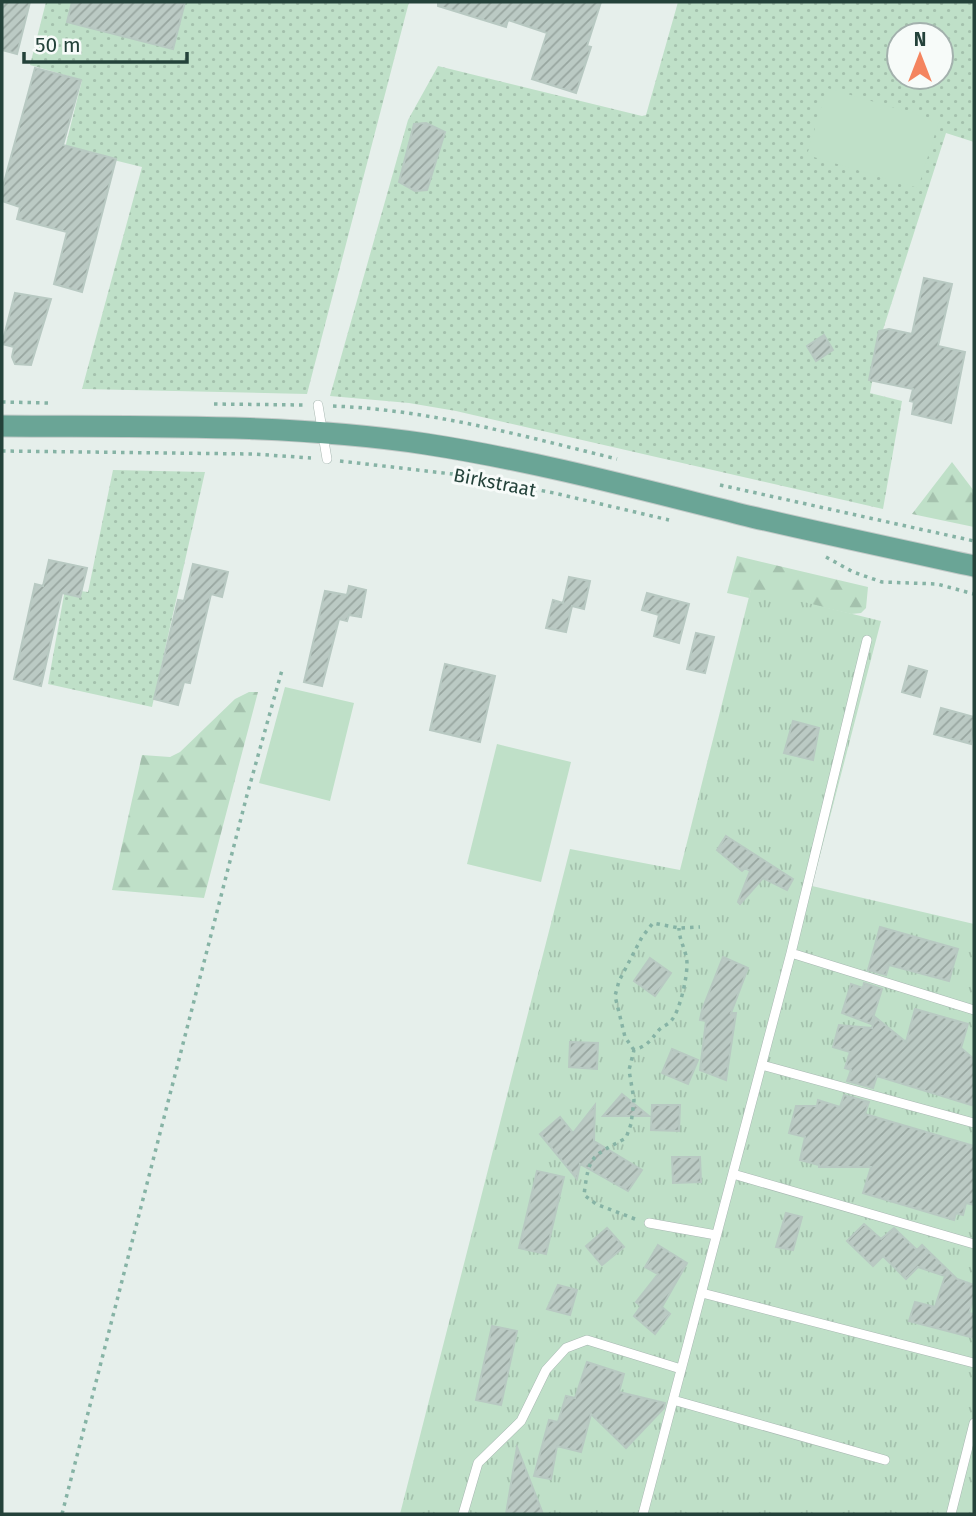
<svg xmlns="http://www.w3.org/2000/svg" width="976" height="1516" viewBox="0 0 976 1516" font-family="'Fira Sans',sans-serif">
<style>
.grass{fill:url(#grass-dots);fill-rule:evenodd}
.forest{fill:url(#forest-firs)}
.park{fill:url(#park-tufts)}
.pitch{fill:#bfe0c8}
.building{fill:url(#building-hatch);stroke:#b8c9c2;stroke-width:2}
.lines{fill:none;stroke-linecap:round;stroke-linejoin:round}
.lane-casing{stroke:#a8b8b2;stroke-width:10}
.primary-casing{stroke:#c2cac8;stroke-width:23}
.path{stroke:#86b3a5;stroke-width:3.5;stroke-dasharray:3.5 5;stroke-linecap:butt}
.lane{stroke:#fff;stroke-width:9}
.primary{stroke:#6aa596;stroke-width:21}
.labels{text-anchor:middle;stroke-width:6;stroke-linejoin:round;paint-order:stroke}
.street-label{font-size:19px;fill:#24423a;stroke:#f7fbf9}
</style>
<defs>
<pattern id="grass-dots" width="8" height="8" patternUnits="userSpaceOnUse" patternTransform="scale(1.75)"><rect width="8" height="8" fill="#bfe0c8"/><path d="M2 2h.1M6 6h.1" fill="none" stroke="#a4c1ad" stroke-width="1.8" stroke-linecap="round"/></pattern>
<pattern id="forest-firs" width="22" height="20" patternUnits="userSpaceOnUse" patternTransform="scale(1.75)"><rect width="22" height="20" fill="#bfe0c8"/><path d="M5 1l3.5 6h-7zM16 11l3.5 6h-7z" fill="#a4c1ad"/></pattern>
<pattern id="park-tufts" width="24" height="20" patternUnits="userSpaceOnUse" patternTransform="scale(1.75)"><rect width="24" height="20" fill="#bfe0c8"/><path d="M3 7l-1-3M5 7V3M7 7l1-3M15 17l-1-3M17 17v-4M19 17l1-3" fill="none" stroke="#a4c1ad"/></pattern>
<pattern id="building-hatch" width="6" height="6" patternUnits="userSpaceOnUse" patternTransform="scale(1.75)"><rect width="6" height="6" fill="#bbcac4"/><path d="M-1 1l2-2M0 6l6-6M5 7l2-2" fill="none" stroke="#98a6a0"/></pattern>
</defs>
<rect width="100%" height="100%" fill="#e6efeb"/>
<!-- grass -->
<path class="grass" d="M46,2H409L307,394L82,389L142,167L65,148L82,80L30,65Z
M678,2H974V142L946,133L881,336L870,393L902,401L883,509L456,411L409,403L330,396L408,120L438,66L642,116L646,115ZM899,35H941V77H899Z
M113,470L205,472L152,707L48,684L65,589L88,592Z"/>
<!-- forest -->
<path class="forest" d="M952,462L974,491V527L912,514Z
M737,556L868,587L866,608L861,613L851,614L751,590L749,598L727,593Z
M249,692H258L204,898L112,890L142,755L170,757L180,752L235,699Z"/>
<!-- park -->
<path class="park" d="M751,589L881,621L812,886L974,924V1514H400L570,849L680,870Z"/>
<!-- pitch -->
<path class="pitch" d="M827,88L939,121L918,188L807,155Z
M285,687L354,703L330,801L259,783Z
M497,744L571,762L541,882L467,864Z"/>
<!-- building -->
<path class="building" d="M2,2H30L17,54L2,50Z
M72,2H185L173,49L67,22Z
M438,2H601L587,46L591,47L576,93L532,79L547,33L508,20L506,27L438,6Z
M35,68L81,80L63,145L116,159L82,292L54,284L67,232L17,219L20,207L2,201V190Z
M426,123L445,132L427,190L415,191L399,182L414,124Z
M924,278L952,284L938,346L965,352L951,423L912,414L914,402L910,401L913,389L869,380L879,331L889,329L912,334Z
M15,293L51,299L31,365L15,364L12,357L14,347L2,344Z
M824,335L833,350L816,361L807,346Z
M49,560L87,568L80,597L62,593L41,686L14,679L35,584L43,586Z
M193,564L228,572L222,597L211,594L190,683L184,682L178,705L154,699L178,600L184,601Z
M569,577L590,581L584,609L572,606L566,632L546,628L553,600L563,603Z
M349,586L366,590L361,617L349,615L347,621L339,619L322,686L304,682L325,591L347,595Z
M647,593L689,604L679,643L654,636L659,615L642,610Z
M696,633L714,637L705,673L687,669Z
M445,664L495,676L480,742L430,730Z
M909,666L927,671L920,697L902,692Z
M941,708L974,717L971,744L934,734Z
M793,721L819,728L813,760L784,753Z
M726,836L793,879L787,890L763,878L740,904L738,902L750,871L745,868L742,871L717,850Z
M880,927L958,949L949,981L889,965L886,975L868,970Z
M723,957L748,968L731,1013H736L726,1080L700,1070L706,1021L700,1020L702,1010Z
M650,958L671,973L655,996L634,981Z
M864,983L882,989L871,1024L842,1013L851,984L863,988Z
M915,1009L968,1024L961,1048L974,1059V1106L877,1076L873,1088L847,1081L851,1070L845,1068L850,1052L833,1047L839,1025L872,1028L875,1017L906,1042Z
M570,1042L598,1043L597,1069L569,1067Z
M672,1049L698,1060L688,1084L662,1073Z
M622,1094L649,1116H603Z
M844,1095L869,1102L865,1114L974,1146V1205L966,1203L963,1215L956,1213L954,1220L863,1193L871,1167H819V1165L800,1160L805,1137L789,1133L796,1106H817L818,1100L840,1107Z
M595,1105L594,1141L642,1170L628,1191L580,1164L577,1179L540,1134L560,1117L573,1133Z
M652,1105H680L679,1131L651,1130Z
M672,1157H700L701,1182L673,1183Z
M537,1171L564,1177L546,1254L519,1248Z
M786,1213L802,1217L793,1250L776,1247Z
M864,1224L881,1239L894,1228L917,1250L922,1245L957,1279L974,1285V1298L969,1313L974,1314V1338L909,1321L915,1302L935,1307L945,1276L918,1267L906,1279L883,1256L873,1266L847,1241Z
M607,1228L624,1247L602,1265L586,1246Z
M658,1245L687,1263L662,1307L670,1314L655,1334L634,1316L641,1306L636,1302L658,1274L645,1267Z
M558,1285L577,1290L570,1315L547,1309Z
M492,1326L517,1331L501,1405L476,1400Z
M587,1362L624,1374L619,1392L665,1403L664,1408L626,1448L591,1414L581,1452L557,1446L551,1479L534,1476L549,1420L558,1422L566,1396L575,1398Z
M517,1447L543,1514H506Z"/>
<g class="lines">
<!-- lane casing -->
<g class="lane-casing">
<path id="lane" d="M318,405L327,459
M791,953L974,1010
M762,1065L974,1123
M733,1174L974,1244
M649,1223L716,1235
M702,1293L974,1363
M673,1400L885,1460
M463,1514L478,1463L521,1421L546,1370L566,1348L587,1340L681,1369
M643,1514L791,953L867,640
M951,1514L974,1423"/>
</g>
<!-- primary casing -->
<g class="primary-casing">
<path id="primary" d="M2,426C142,427 286,423 426,444C536,461 643,490 752,517C825,534 900,550 974,566"/>
</g>
<!-- path -->
<path class="path" d="M2,402L49,403
M214,404L305,405
M333,406C431,410 523,436 617,459
M2,451L253,454L311,458
M340,461L461,475L554,493L669,520
M720,485L974,541
M826,557L853,572L882,582L937,584L974,594
M634,1050L625,1037L615,996L619,981L642,937L653,923L679,928L700,927
M635,1219L596,1204L584,1195C589,1155 591,1157 626,1138L631,1124L634,1100L629,1070L634,1050C647,1046 650,1041 658,1031C662,1026 668,1025 671,1021C680,1011 687,978 687,964C687,951 679,941 679,928
M62,1514L247,795L282,670"/>
<!-- lane -->
<use href="#lane" class="lane"/>
<!-- primary -->
<use href="#primary" class="primary"/>
</g>
<g class="labels">
<!-- street labels -->
<g class="street-label">
<text transform="translate(495 482) rotate(11)" y="7">Birkstraat</text>
</g>
</g>
<!-- border -->
<rect width="976" height="1516" fill="none" stroke="#24423a" stroke-width="7"/>
<!-- north arrow -->
<g transform="translate(920 56)"><circle r="33" fill="#f7fbf9" stroke="#a3b1ad" stroke-width="2"/>
<path d="M0-5L12 26L0 18L-12 26Z" fill="#f4845f"/>
<text y="-10" font-size="19" font-weight="bold" text-anchor="middle" fill="#24423a">N</text>
</g>
<!-- scale -->
<path d="M24 52v10h163v-10" fill="none" stroke="#24423a" stroke-width="3.5"/>
<text x="35" y="52" font-size="21" fill="#24423a" stroke="#f7fbf9" stroke-width="5" paint-order="stroke">50 m</text>
</svg>
